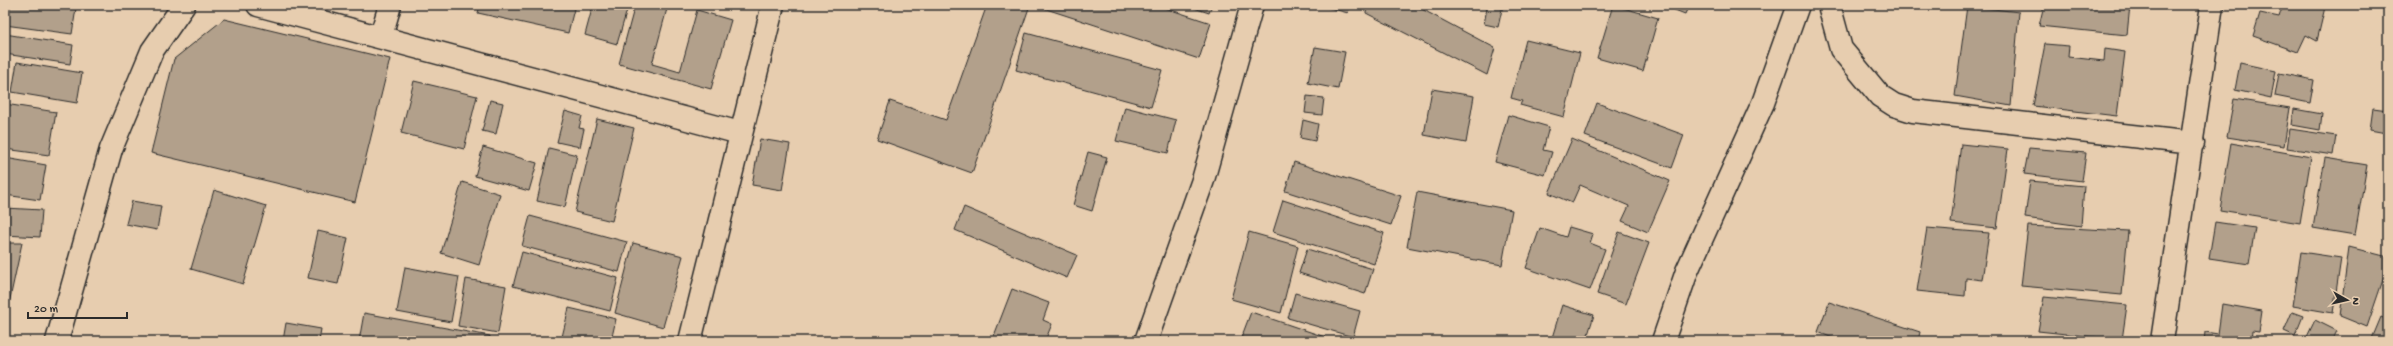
<svg xmlns="http://www.w3.org/2000/svg" width="2393" height="346" viewBox="0 0 2393 346" font-family="'Gochi Hand',sans-serif">
<style>
.building{fill:#b2a08b;stroke:#2b2b2b}
.lines{fill:none;stroke-linecap:round;stroke-linejoin:round}
.minor-casing{stroke:#2b2b2b;stroke-width:25}
.minor{stroke:#e7cdaf;stroke-width:22}
</style>
<rect width="100%" height="100%" fill="#e7cdaf"/>
<filter id="ink" filterUnits="userSpaceOnUse"><feTurbulence type="fractalNoise" baseFrequency=".025" numOctaves="2"/><feDisplacementMap in="SourceGraphic" scale="8" xChannelSelector="R" yChannelSelector="G"/><feConvolveMatrix kernelMatrix="1 2 1 2 8 2 1 2 1" color-interpolation-filters="sRGB"/></filter>
<g filter="url(#ink)">
<!-- building -->
<path class="building" d="M5,5H51L76,8L72,34L5,25Z
M480,5H575L568,33L478,13Z
M593,5H610L627,10L617,44L585,35Z
M635,5H668L652,64L680,72L697,10L731,20L711,89L619,64Z
M987,5H1030L972,173L877,139L890,101L946,120Z
M1034,5H1156L1211,23L1199,59Z
M1185,5H1212L1209,13Z
M1326,5H1350L1348,13L1326,7Z
M1367,5H1414L1495,48L1487,75L1366,13Z
M1476,5H1503L1498,27L1484,24L1487,8Z
M1613,5L1658,18L1643,71L1597,58Z
M1662,5H1689L1685,14Z
M2044,5H2130L2127,35L2039,26Z
M2283,5H2319L2325,7L2317,41L2306,35L2298,52L2253,36L2260,13L2279,17Z
M1967,6L2019,12L2011,106L1955,96Z
M224,19L390,59L355,202L151,153L174,59Z
M1026,33L1162,70L1151,107L1016,70Z
M5,34L73,45L70,64L5,54Z
M1526,40L1580,53L1564,117L1520,105L1522,101L1511,98Z
M2045,44L2069,46L2068,57L2104,61L2105,49L2125,52L2117,116L2033,106Z
M1315,47L1345,52L1338,89L1308,83Z
M17,62L82,73L77,103L12,92Z
M2240,63L2276,71L2271,98L2235,90Z
M2279,73L2314,80L2310,103L2275,96Z
M414,81L477,96L464,149L401,133Z
M1432,89L1474,96L1466,143L1424,135Z
M1307,96L1324,98L1322,115L1305,113Z
M2234,99L2290,108L2284,146L2227,137Z
M490,100L503,103L496,134L482,131Z
M1597,103L1684,135L1672,168L1585,136Z
M5,104L56,112L49,155L5,149Z
M1125,107L1176,120L1168,153L1116,141Z
M2373,108L2388,110L2386,133L2370,130Z
M2294,109L2322,114L2320,130L2292,125Z
M565,111L582,116L579,128L584,129L580,147L557,142Z
M1508,115L1549,127L1543,150L1552,152L1545,175L1495,162Z
M597,119L634,128L612,221L575,212Z
M1303,120L1318,124L1315,141L1300,138Z
M2290,129L2336,136L2333,155L2287,148Z
M760,139L790,144L782,190L752,185Z
M1572,139L1670,181L1648,232L1622,221L1629,206L1580,185L1572,203L1549,193Z
M2231,143L2311,157L2300,223L2220,210Z
M1961,144L2008,149L1997,228L1951,223Z
M483,147L537,163L529,191L475,176Z
M549,148L577,155L565,207L537,201Z
M2029,148L2086,153L2082,181L2024,174Z
M1088,152L1107,157L1092,211L1073,205Z
M5,158L46,165L40,200L5,195Z
M2325,158L2367,165L2355,235L2313,228Z
M1294,162L1401,196L1391,225L1285,191Z
M2030,181L2084,186L2081,226L2025,218Z
M2387,181H2388V208L2384,207Z
M462,182L500,194L479,265L441,253Z
M214,190L266,206L243,284L191,269Z
M1417,192L1512,210L1502,265L1407,247Z
M1283,200L1384,233L1374,264L1273,232Z
M132,201L161,206L157,230L126,224Z
M964,207L1077,255L1067,278L955,230Z
M5,208L42,210L40,237L5,235Z
M530,216L627,242L619,272L522,246Z
M2215,222L2255,228L2249,264L2209,258Z
M2028,226L2128,231L2122,295L2021,286Z
M1569,227L1593,234L1590,243L1605,249L1590,290L1526,268L1540,228L1566,237Z
M1927,228L1989,233L1982,280L1966,278L1965,296L1917,291Z
M318,231L348,238L338,284L308,278Z
M1249,232L1298,246L1281,313L1231,299Z
M1619,232L1649,243L1626,304L1597,294Z
M5,243H22L5,322Z
M633,243L683,256L663,327L615,313Z
M2349,247L2388,257V265L2367,327L2340,316Z
M1307,249L1373,269L1365,294L1299,273Z
M522,252L618,278L610,311L513,286Z
M2301,252L2341,258L2333,313L2293,306Z
M405,267L459,277L451,322L397,312Z
M466,279L506,286L498,333L458,326Z
M1012,289L1049,303L1043,320L1052,324L1045,341H992Z
M1295,293L1360,311L1353,337L1288,318Z
M2044,297L2127,305L2122,340L2038,331Z
M1829,302L1920,332L1918,341H1840L1818,332Z
M2222,304L2262,311L2259,332L2252,331L2251,341H2204L2205,332L2218,334Z
M1562,305L1594,315L1586,341H1551Z
M569,308L616,319L611,341H561Z
M1251,312L1325,337L1323,341H1240Z
M2292,312L2303,316L2295,336L2284,331Z
M364,313L490,336L489,341H359Z
M2381,317L2388,320V341H2371Z
M2315,320L2337,331L2332,341H2305Z
M286,323L321,329L319,341H283Z"/>
<g class="lines">
<!-- minor casing -->
<g class="minor-casing">
<path id="minor" d="M258,5L740,133
M1829,5L1841,49L1880,96L1894,105L1913,111L2193,143
M381,36L390,5
M57,341L111,149L152,51L184,5
M690,341L773,5
M1146,341L1203,180L1252,5
M1663,341L1687,271L1763,103L1798,5
M2162,341L2212,5"/>
</g>
<!-- minor -->
<use href="#minor" class="minor"/>
</g>
</g>
<!-- margin -->
<rect width="2393" height="346" fill="none" stroke="#e7cdaf" stroke-width="20"/>
<rect x="10" y="10" width="2373" height="326" fill="none" stroke="#2b2b2b" stroke-width="1.5" filter="url(#ink)"/>
<!-- north arrow -->
<g transform="translate(2347 300) rotate(98)" stroke="#e7cdaf" stroke-width="3" paint-order="stroke">
<path d="M0-3L7 15L0 10L-7 15Z" fill="#2b2b2b"/>
<text y="-6" font-size="11" font-weight="bold" text-anchor="middle" fill="#2b2b2b">N</text>
</g>
<!-- scale -->
<path d="M28 312v6h99v-6" fill="none" stroke="#2b2b2b" stroke-width="2"/>
<text x="34" y="312" font-size="12" fill="#2b2b2b" stroke="#e7cdaf" stroke-width="3" paint-order="stroke">20 m</text>
</svg>
